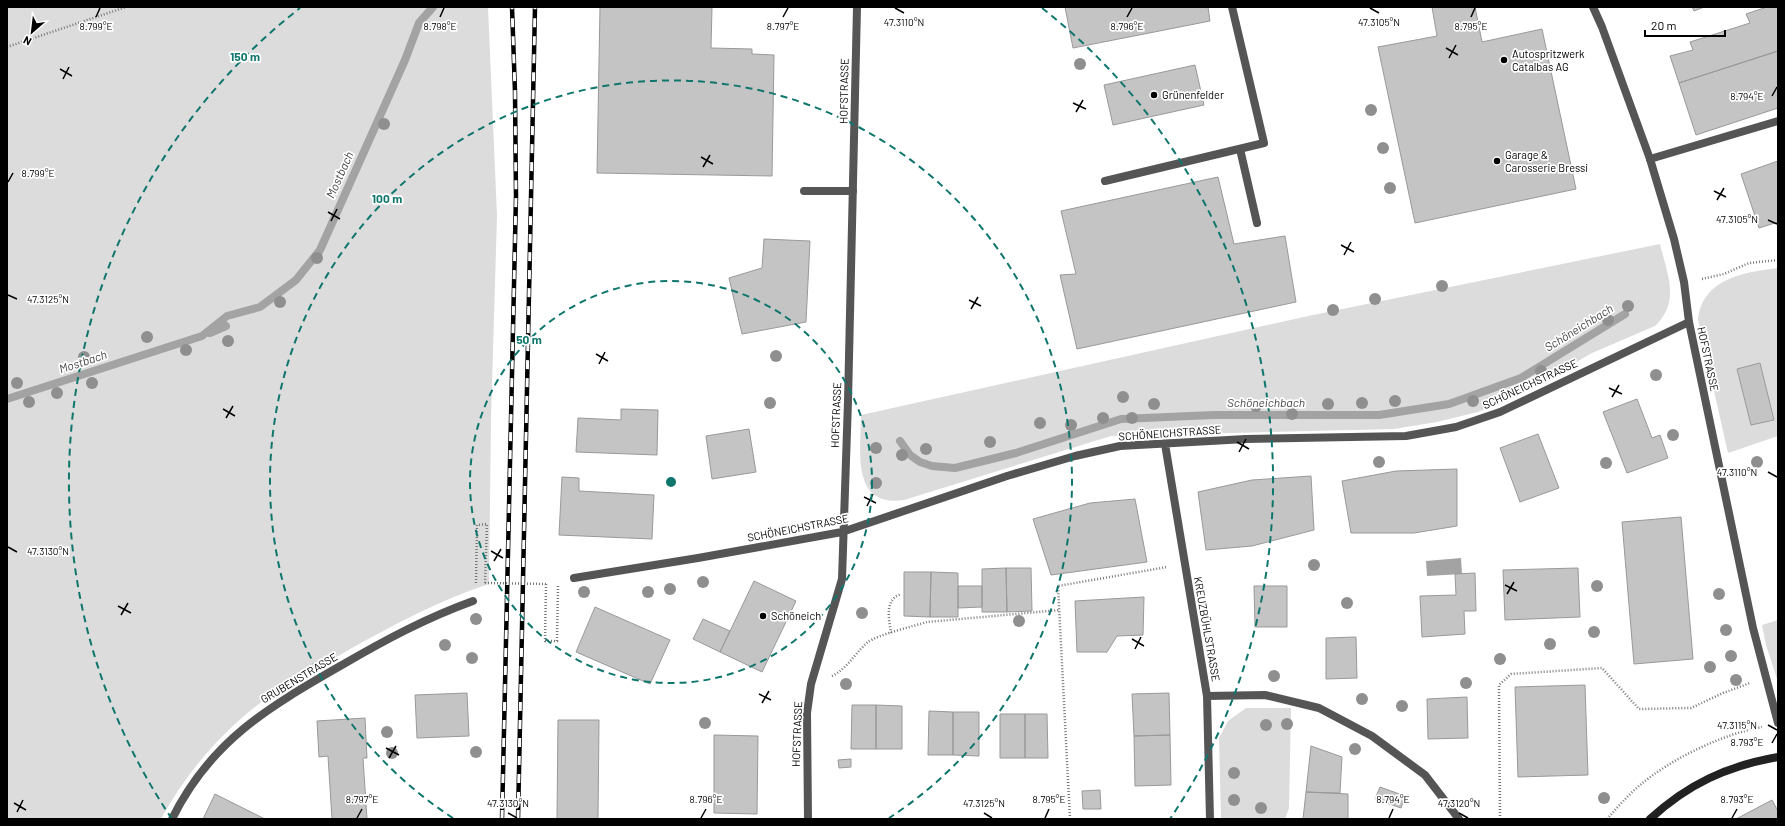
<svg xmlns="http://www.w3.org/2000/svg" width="1785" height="826" viewBox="0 0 1785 826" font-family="Barlow,sans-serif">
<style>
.green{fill:#dcdcdc}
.water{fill:#a3a3a3}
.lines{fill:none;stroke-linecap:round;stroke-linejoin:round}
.stream{stroke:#a3a3a3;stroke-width:8}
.building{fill:#c4c4c4;stroke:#999}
.path{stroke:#777;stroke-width:2.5;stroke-dasharray:1 2;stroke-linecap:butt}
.service{stroke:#555;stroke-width:8}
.minor{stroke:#555;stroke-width:8}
.secondary{stroke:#222;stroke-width:8}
.rail-casing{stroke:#000;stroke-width:4.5}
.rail{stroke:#fff;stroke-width:3;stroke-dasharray:9;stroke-linecap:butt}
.path-bridge{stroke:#777;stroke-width:2.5;stroke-dasharray:1 2;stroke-linecap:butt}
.tree{fill:#8f8f8f}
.ticks{fill:none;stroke:#000;stroke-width:1.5}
.ring{fill:none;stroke:#0f766e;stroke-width:2;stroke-dasharray:7 5}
.poi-dot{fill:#000;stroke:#fff;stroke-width:1.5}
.labels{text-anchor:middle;stroke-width:3.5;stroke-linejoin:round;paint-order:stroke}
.poi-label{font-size:11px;fill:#000;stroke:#fff;text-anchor:start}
.street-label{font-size:11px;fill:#000;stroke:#fff}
.water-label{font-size:12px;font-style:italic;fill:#444;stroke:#fff}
.ticks-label{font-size:10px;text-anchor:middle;fill:#000;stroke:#fff;stroke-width:3.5;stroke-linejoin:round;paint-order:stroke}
.centre{fill:#0f766e;stroke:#fff;stroke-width:2}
.ring-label{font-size:12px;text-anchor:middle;font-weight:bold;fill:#0f766e;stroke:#fff;stroke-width:3.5;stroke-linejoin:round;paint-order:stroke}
</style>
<rect width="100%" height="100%" fill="#fff"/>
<!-- green -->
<path class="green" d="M7,7H488L497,216L491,418L489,584C440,600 397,623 352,648C325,664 296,678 271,695C224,728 188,770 161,819H7Z
M1660,244C1667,274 1681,301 1655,326L1592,353L1523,393L1478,412L1437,422L1394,429L1111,436L904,500C850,508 861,450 861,415L1313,315Z
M1778,268V436L1728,453L1698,320C1702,279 1744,272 1778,268Z
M1778,620V682L1766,645L1762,625Z
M1246,708H1291L1289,808L1285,819H1221L1219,738L1228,721Z"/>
<!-- water -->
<path class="water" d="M1461,558L1462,574L1427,576L1426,561Z"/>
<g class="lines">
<!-- stream -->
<path class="stream" d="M210,333L226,326
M7,399L202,336L227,316L260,307L296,280L320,250L405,60L419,23L433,7
M900,441L910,455L920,462L932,466L955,468L1016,453L1121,419L1214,415H1379L1449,404L1521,378L1625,314"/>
</g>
<!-- building -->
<path class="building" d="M600,7H712L711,48L752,49V54L774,55L772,176L597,173Z
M1065,7H1208L1210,21L1073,48Z
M1432,7H1475L1482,42L1542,29L1576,189L1415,223L1378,47L1437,36Z
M1692,7H1704L1694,11Z
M1767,7H1778V51L1679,83L1670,56L1693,50L1690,42L1750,23L1746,14Z
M1778,51V108L1696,135L1679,83Z
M1195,65L1204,105L1113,125L1104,85Z
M1778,161V222L1759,228L1741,174Z
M1218,177L1234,244L1285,236L1296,302L1077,349L1060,275L1076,274L1061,211Z
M764,239L810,241L806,322L742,334L729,278L762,268Z
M1760,363L1774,420L1751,425L1737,369Z
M1637,399L1652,438L1660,435L1668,458L1627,473L1603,412Z
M621,409L658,410L657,455L576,452L578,418L621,420Z
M749,429L756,472L712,479L706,436Z
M1538,434L1559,488L1520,502L1500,448Z
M1457,469V526L1414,533H1351L1342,481L1396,471Z
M1311,476L1314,530L1252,546L1206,550L1198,492L1252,480Z
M562,477L579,478V491L654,495L652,539L559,535Z
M1135,499L1147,562L1051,575L1033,519L1090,503Z
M1681,517L1693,659L1634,664L1622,522Z
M1006,568L1007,612H982V569Z
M1006,568H1031L1032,611L1007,612Z
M1578,568L1580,617L1505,620L1503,570Z
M904,572H931L930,617L904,616Z
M931,572L958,573V617H930Z
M1475,573L1476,611H1464L1465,634L1422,637L1420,596L1456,595L1455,574Z
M754,581L796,601L762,672L720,652Z
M958,586H982V607L958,608Z
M1254,586H1287V627H1255Z
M1144,597L1143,635L1117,636L1107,652H1077L1075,601Z
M595,607L670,640L650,684L576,652Z
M703,619L730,631L720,652L693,639Z
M1356,637L1357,678L1326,679V638Z
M1585,685L1588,775L1518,777L1515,687Z
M467,693L469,736L417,738L415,695Z
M1169,693L1170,735L1134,736L1132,694Z
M1467,697L1468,738L1428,739L1427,699Z
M852,705H876V749H851Z
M876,705L902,706V749H876Z
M929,711L953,712V755H928Z
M953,712H979V756L953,755Z
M1000,714H1025V758H1000Z
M1025,714H1047L1048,758H1025Z
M365,718L367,758H363L367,819H332L328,756L319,757L317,721Z
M558,720H599L598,819H557Z
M714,735L758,736L757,814L714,813Z
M1170,735L1171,785L1135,786L1134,736Z
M1311,746L1342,757L1340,793L1306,792Z
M851,759V767L839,768L838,760Z
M1380,787L1405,796L1401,808L1375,799Z
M1100,790L1101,809H1083L1082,791Z
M1306,792L1348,794V819H1303Z
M215,794L265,819H203Z
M1772,800L1778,811V819H1736Z"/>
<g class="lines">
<!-- path -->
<path class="path" d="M7,47L126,7
M1702,279L1724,274L1749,263L1778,260
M476,583L477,525L487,524L485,583
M546,584L545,641H557L558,586
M891,633C889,619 884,600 901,594
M832,676C847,669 855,653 868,642C877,635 914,626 927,622L1060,610
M1070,819L1058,586L1167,567
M1500,819L1499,685L1511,674L1602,668L1639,709L1691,708L1723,693L1750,683
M1607,819C1617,808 1627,796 1639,786C1669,760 1722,734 1762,727"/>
<!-- service -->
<path class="service" d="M1240,149L1257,223
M1650,159L1778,121
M1105,181L1264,143L1232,7
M804,191H853"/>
<!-- minor -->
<path class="minor" d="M1593,7L1602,27L1650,159L1674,239L1684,282L1689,322L1753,628L1778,723
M1165,444L1207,696L1210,819
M574,578L698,558L842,532L1007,476L1075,456L1120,446L1246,439L1406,436L1456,427L1500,412L1689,322
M1207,696L1265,695L1319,708L1372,736L1425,775L1459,819
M172,819C211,740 269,707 342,665C385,640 426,618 473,601
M808,819L807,713L811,684L842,579L848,401L857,7"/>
<!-- secondary -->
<path class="secondary" d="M1650,819C1688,784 1727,766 1778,757"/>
<!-- rail casing -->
<g class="rail-casing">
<path id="rail" d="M502,819L516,196L515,92L512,7
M518,819L535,7"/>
</g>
<!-- rail -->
<use href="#rail" class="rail"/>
<!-- path-bridge -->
<path class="path-bridge" d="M485,583L546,584"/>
</g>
<!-- trees -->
<g class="tree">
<circle cx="1080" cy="64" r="6"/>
<circle cx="1371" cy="110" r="6"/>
<circle cx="384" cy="124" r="6"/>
<circle cx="1383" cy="148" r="6"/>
<circle cx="1390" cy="188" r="6"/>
<circle cx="317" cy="258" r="6"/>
<circle cx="1442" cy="286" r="6"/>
<circle cx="1375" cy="299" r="6"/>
<circle cx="280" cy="302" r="6"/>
<circle cx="1628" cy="306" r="6"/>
<circle cx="1333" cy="310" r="6"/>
<circle cx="1608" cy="320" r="6"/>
<circle cx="147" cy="337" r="6"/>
<circle cx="228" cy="341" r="6"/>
<circle cx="186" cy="350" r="6"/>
<circle cx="776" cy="356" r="6"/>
<circle cx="84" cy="357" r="6"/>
<circle cx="1541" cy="371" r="6"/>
<circle cx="1656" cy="375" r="6"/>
<circle cx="17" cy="383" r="6"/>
<circle cx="92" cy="383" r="6"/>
<circle cx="57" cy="393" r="6"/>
<circle cx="1123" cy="397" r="6"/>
<circle cx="1395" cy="401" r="6"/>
<circle cx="1473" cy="401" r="6"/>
<circle cx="29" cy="402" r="6"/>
<circle cx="770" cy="403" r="6"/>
<circle cx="1362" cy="403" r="6"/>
<circle cx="1154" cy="404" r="6"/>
<circle cx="1328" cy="404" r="6"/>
<circle cx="1256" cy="406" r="6"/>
<circle cx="1292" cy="414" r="6"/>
<circle cx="1103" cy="418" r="6"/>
<circle cx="1132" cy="418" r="6"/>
<circle cx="1040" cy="423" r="6"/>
<circle cx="1071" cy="425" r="6"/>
<circle cx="1673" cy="435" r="6"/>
<circle cx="990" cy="442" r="6"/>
<circle cx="876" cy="448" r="6"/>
<circle cx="926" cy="449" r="6"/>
<circle cx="902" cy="455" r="6"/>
<circle cx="1379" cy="462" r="6"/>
<circle cx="1757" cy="462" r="6"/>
<circle cx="1606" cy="463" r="6"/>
<circle cx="876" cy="483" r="6"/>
<circle cx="1314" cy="565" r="6"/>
<circle cx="703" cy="582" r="6"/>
<circle cx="1597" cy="586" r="6"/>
<circle cx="670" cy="589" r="6"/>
<circle cx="584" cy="592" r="6"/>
<circle cx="648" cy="592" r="6"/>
<circle cx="1719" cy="594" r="6"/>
<circle cx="1347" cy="603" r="6"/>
<circle cx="862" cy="613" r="6"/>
<circle cx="476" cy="619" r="6"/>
<circle cx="1019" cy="621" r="6"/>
<circle cx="1726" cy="630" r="6"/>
<circle cx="1594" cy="632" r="6"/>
<circle cx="1550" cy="644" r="6"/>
<circle cx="445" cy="645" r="6"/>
<circle cx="1731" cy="656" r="6"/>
<circle cx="472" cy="658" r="6"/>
<circle cx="1500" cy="659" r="6"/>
<circle cx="1710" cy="667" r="6"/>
<circle cx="1274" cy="676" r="6"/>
<circle cx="1736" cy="680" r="6"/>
<circle cx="1466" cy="683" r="6"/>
<circle cx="846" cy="684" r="6"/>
<circle cx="1362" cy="699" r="6"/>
<circle cx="1402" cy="706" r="6"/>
<circle cx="705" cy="723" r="6"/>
<circle cx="1287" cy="724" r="6"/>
<circle cx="1266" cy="725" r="6"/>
<circle cx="387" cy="732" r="6"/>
<circle cx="1355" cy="749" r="6"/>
<circle cx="476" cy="752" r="6"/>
<circle cx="392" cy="753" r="6"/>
<circle cx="1234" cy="773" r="6"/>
<circle cx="1604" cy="798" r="6"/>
<circle cx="1234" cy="800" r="6"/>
<circle cx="1261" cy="808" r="6"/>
</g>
<!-- ticks -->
<path class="ticks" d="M895,8L904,13M1370,8L1379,13M96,17L100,8M440,17L444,8M783,17L788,8M1127,17L1132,8M1471,17L1475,8M1446,48L1458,55M1449,58L1456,45M60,69L72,76M63,79L69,67M1772,96L1777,87M1073,103L1086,109M1076,112L1083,100M701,157L713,164M703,167L710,155M8,182L13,173M1714,191L1726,197M1717,200L1724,188M328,212L340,219M1768,220L1777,224M331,221L337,209M1341,245L1354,252M1344,255L1351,242M8,295L17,299M969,300L981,306M971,309L978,297M596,354L608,361M599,364L605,352M1609,388L1622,394M1612,397L1619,385M223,409L235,416M226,418L233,406M1237,442L1249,449M1239,452L1246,439M1768,472L1777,477M864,497L876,503M867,506L873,494M8,547L17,552M491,551L503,558M494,561L501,549M1505,585L1517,591M1507,594L1514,582M118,606L131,613M121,615L128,603M1132,639L1144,646M1135,649L1141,637M759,694L771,700M762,703L769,691M1768,725L1777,730M1772,743L1777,734M386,748L399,755M389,758L396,746M14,803L26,810M17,812L23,800M508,813L517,818M984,813L992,818M1459,813L1468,818M357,818L362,809M701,818L706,809M1045,818L1049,809M1389,818L1393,809M1732,818L1737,809"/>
<!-- distance rings -->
<g class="ring">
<circle cx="671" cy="482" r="201"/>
<path d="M453 818A401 401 0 1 1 889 818"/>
<path d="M172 819A602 602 0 0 1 300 8M1042 8A602 602 0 0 1 1170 819"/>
</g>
<!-- markers -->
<g class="poi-dot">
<circle cx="1504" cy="60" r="4"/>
<circle cx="1154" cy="95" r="4"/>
<circle cx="1497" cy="161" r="4"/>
<circle cx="763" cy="616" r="4"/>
</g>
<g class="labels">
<!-- poi labels -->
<g class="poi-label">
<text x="1512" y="58">Autospritzwerk<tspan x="1512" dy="13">Catalbas AG</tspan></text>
<text x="1162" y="99">Grünenfelder</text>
<text x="1505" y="159">Garage &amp;<tspan x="1505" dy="13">Carosserie Bressi</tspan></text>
<text x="771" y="620">Schöneich</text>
</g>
<!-- street labels -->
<g class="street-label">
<text transform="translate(844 91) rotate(-89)" y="4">HOFSTRASSE</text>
<text transform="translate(1708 359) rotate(78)" y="4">HOFSTRASSE</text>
<text transform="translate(1530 384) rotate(-25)" y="4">SCHÖNEICHSTRASSE</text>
<text transform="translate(836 415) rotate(-88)" y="4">HOFSTRASSE</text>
<text transform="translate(1170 433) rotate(-4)" y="4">SCHÖNEICHSTRASSE</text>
<text transform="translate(798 528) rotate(-11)" y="4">SCHÖNEICHSTRASSE</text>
<text transform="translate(1207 629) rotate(80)" y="4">KREUZBÜHLSTRASSE</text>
<text transform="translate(299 678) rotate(-31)" y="4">GRUBENSTRASSE</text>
<text transform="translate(797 734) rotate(-88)" y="4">HOFSTRASSE</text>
</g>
<!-- water labels -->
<g class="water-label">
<text transform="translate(340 175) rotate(-66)" y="4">Mostbach</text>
<text transform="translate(1579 328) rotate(-32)" y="4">Schöneichbach</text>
<text transform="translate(83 362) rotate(-18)" y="4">Mostbach</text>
<text x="1266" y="407">Schöneichbach</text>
</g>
</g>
<g class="ticks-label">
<text x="904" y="26">47.3110°N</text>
<text x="1379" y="26">47.3105°N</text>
<text x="96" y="30">8.799°E</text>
<text x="440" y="30">8.798°E</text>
<text x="783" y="30">8.797°E</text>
<text x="1127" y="30">8.796°E</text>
<text x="1471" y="30">8.795°E</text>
<text x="1747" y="100">8.794°E</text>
<text x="38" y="177">8.799°E</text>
<text x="1737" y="223">47.3105°N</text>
<text x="48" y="303">47.3125°N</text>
<text x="1737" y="476">47.3110°N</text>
<text x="48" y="555">47.3130°N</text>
<text x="1737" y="729">47.3115°N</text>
<text x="1747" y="746">8.793°E</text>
<text x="362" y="803">8.797°E</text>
<text x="706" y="803">8.796°E</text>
<text x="1049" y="803">8.795°E</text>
<text x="1393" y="803">8.794°E</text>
<text x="1737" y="803">8.793°E</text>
<text x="508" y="807">47.3130°N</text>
<text x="984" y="807">47.3125°N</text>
<text x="1459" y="807">47.3120°N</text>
</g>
<circle cx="671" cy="482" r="6" class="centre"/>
<g class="ring-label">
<text x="245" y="61">150 m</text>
<text x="387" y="203">100 m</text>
<text x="529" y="344">50 m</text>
</g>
<!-- border -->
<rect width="1785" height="826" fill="none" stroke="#000000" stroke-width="16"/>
<!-- north arrow -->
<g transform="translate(32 32) rotate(208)" stroke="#ffffff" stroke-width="3" paint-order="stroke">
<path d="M0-3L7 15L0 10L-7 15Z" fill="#000000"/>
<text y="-6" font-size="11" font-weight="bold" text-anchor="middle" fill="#000000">N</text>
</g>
<!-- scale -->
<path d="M1645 30v6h80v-6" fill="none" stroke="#000000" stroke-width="2"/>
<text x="1651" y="30" font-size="12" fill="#000000" stroke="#ffffff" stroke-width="3" paint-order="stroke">20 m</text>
</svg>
